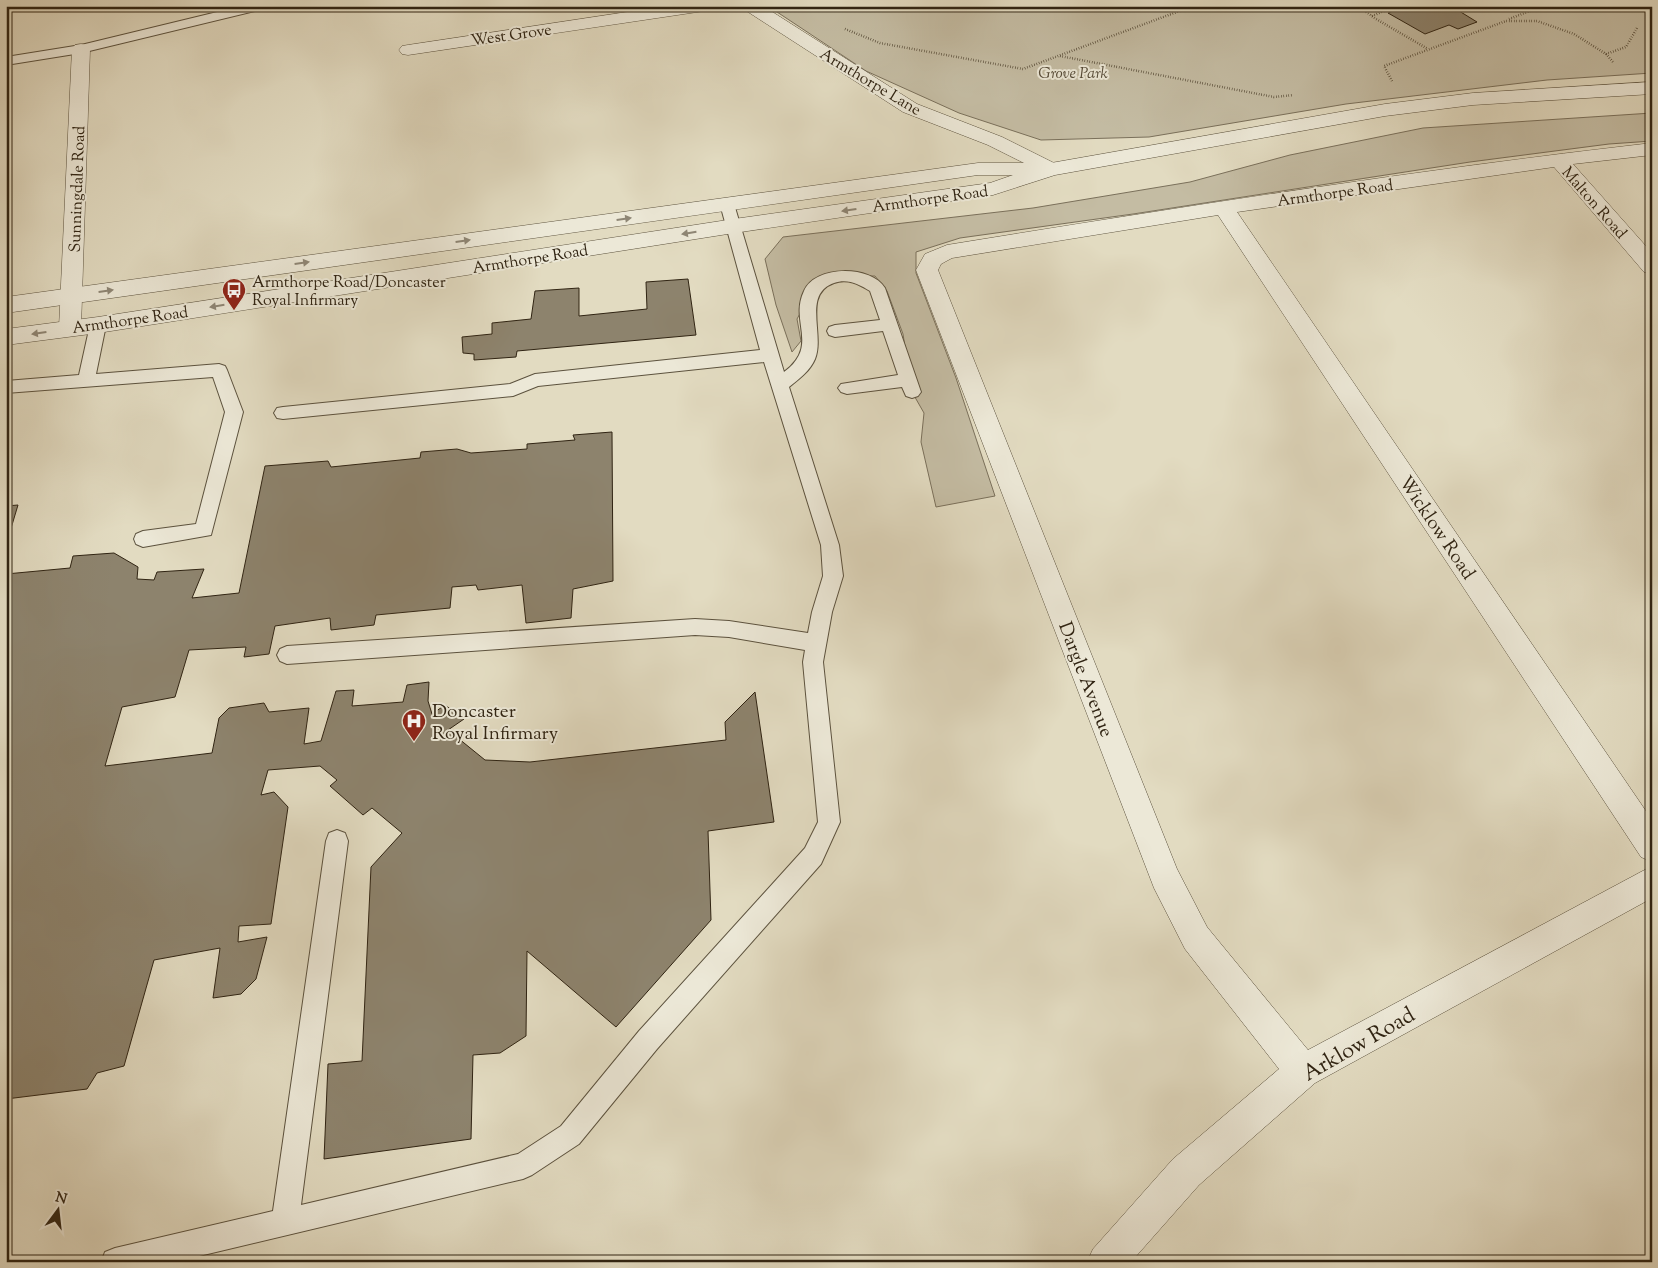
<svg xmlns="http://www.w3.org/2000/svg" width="1658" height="1268" viewBox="0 0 1658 1268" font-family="'Sorts Mill Goudy',serif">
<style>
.green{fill:#c4bca3;stroke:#7a705b}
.building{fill:#8d836d;stroke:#302413}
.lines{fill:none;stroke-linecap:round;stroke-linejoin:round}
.service-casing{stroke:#5c523e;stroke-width:2}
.minor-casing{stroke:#5c523e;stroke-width:1}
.tertiary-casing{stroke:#5c523e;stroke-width:1}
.path{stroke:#302413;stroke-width:2.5;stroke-dasharray:0.5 2;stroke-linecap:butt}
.service{fill:#ece8d7;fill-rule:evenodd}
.minor{fill:#ece8d7;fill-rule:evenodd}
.tertiary{fill:#ece8d7;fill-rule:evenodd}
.oneway{fill:#8e8675}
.labels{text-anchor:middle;stroke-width:4;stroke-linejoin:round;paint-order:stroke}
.far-street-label{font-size:16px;fill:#302413;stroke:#ece8d7}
.far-park-label{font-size:16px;font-style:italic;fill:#554a37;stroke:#ece8d7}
.far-poi-label{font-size:16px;fill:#302413;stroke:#ece8d7;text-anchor:start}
.street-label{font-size:19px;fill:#302413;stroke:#ece8d7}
.poi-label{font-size:19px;fill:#302413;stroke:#ece8d7;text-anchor:start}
.near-street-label{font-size:22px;fill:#302413;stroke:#ece8d7}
</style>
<rect width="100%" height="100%" fill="#e2dbc1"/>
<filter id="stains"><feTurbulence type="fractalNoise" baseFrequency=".004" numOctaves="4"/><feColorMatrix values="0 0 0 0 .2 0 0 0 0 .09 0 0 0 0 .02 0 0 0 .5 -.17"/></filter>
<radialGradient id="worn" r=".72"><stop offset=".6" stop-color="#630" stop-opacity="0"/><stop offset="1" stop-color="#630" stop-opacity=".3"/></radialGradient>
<!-- green -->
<path class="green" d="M768,6H1652V73L1547,80L1346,104L1149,137L1041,140L959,113L866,71Z
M1652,113V141L1609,144L1470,162L1133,214L960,238L916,252V273L956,378L995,496L936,507L921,442L924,413L912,392L903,334L887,291L875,276H853L814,288L797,319L801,341L792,352L776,305L765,259L783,237L1033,208L1190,182L1290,155L1423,128Z"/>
<!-- building -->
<path class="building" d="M1406,6H1451L1477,22L1458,29L1449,25L1425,34L1388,13Z
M688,279L696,335L517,351L516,357L474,360V354L463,353L462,337L492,334V323L531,319L535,291L579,288V316L647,309L646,282Z
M612,432L613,581L573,589L571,618L526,623L522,585L478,590L476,585L452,587L450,608L376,615L374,625L331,630L330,618L275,626L269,654L244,657L246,647L189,650L175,697L122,707L105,766L212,753L219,718L229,708L264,703L269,712L309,708L304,744L321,741L336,691L354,690L352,706L403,702L407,685L429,682L428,701L432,714L445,705L464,719L448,730L485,760L530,762L726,740L725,722L755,692L774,822L708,831L711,920L616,1027L527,951L526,1036L500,1053L473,1055L471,1139L324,1159L328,1064L362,1061L371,867L402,833L372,808L363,815L330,786L337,780L320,766L268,770L261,795L274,792L288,807L271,924L239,926L238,942L267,937L256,979L241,994L213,998L220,948L154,960L124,1066L97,1073L87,1089L6,1099V574L70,568L73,556L114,553L138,567L137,579L154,580L157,572L204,569L192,598L239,593L265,466L328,461L331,467L420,458L421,452L457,449L471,453L527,449V444L575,440L573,435Z
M18,505L6,545V506Z"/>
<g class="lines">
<!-- service casing -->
<g class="service-casing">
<path id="service" d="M242,6H265L263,9L81,53L6,65V57L81,45Z
M727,199L732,201L734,204L784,372C820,345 789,322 804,291C815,265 871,265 885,288L921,392L918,396L912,398L906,396L902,387L847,394L841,392L838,388L841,384L898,375L883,331L835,337L829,335L827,331L829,327L835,325L880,320L870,291C859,284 847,278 834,283C802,294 825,335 815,359C810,371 799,379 789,387L839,545L843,576L832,612L823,662L840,822L821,864L657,1049L579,1144L532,1175L523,1179L174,1262H101L105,1252L115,1248L273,1211L326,841L329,833L337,830L345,833L348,841L301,1205L518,1154L561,1126L639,1031L805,848L818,822L803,662L805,650L729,637L695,635L287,664L280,661L277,655L280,649L287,646L695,619L729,621L808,633L812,612L823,576L821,545L764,362L538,386L513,396L283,419L277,418L274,413L277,408L283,407L510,384L535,374L760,350L720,204L722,201Z
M98,319L104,321L106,325L96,374L219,364L225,366L227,370L243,412L211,535L143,547L136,544L134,539L136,534L143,531L196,524L225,412L213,377L6,393V381L79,375L90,325L92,321Z"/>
</g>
<!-- minor casing -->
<g class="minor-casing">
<path id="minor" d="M667,6H713L710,10L704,11L408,55L402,54L399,50L402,46L408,45Z
M742,6H763L917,104L1002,137L1058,165L1061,169L1058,173L1051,175L1044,173L988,145L903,112L745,10Z
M81,44L87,45L90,49L81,328L78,334L70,336L62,334L59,328L72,49L75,45Z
M1652,143V155L1573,164L1652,253V274L1644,272L1554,167L1237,212L1652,820V862L1641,857L1218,215L952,258L941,264L938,270L1177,869L1207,927L1308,1050L1652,866V898L1315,1083L1199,1185L1131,1262H1087L1093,1249L1173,1159L1279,1069L1185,949L1154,888L916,270L925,254L947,245C1181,207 1416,170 1652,143Z"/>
</g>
<!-- tertiary casing -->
<g class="tertiary-casing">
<path id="tertiary" d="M1652,82V94L1473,105L1385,116L1055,175L993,195L734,233L98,333L6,345V329L98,317L734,219L990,183L1013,175H978L6,313V297L978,163H1029L1038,167L1051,163L1385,104L1473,93Z"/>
</g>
<!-- path -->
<path class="path" d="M1358,6L1376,19L1428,49
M1372,16L1396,6
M1509,19L1543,6
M845,29L880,43L1023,69L1193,6
M1606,54L1626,47L1637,28
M1060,56L1274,97L1293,95
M1392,81L1384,66L1506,21H1537L1574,34L1606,54L1613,62"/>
<!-- service -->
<use href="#service" class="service"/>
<!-- minor -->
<use href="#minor" class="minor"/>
<!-- tertiary -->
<use href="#tertiary" class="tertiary"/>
</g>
<!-- one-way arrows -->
<defs><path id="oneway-solid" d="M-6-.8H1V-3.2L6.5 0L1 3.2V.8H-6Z" transform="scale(1.25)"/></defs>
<g class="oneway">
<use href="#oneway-solid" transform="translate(849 210) rotate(172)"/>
<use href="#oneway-solid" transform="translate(624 219) rotate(-8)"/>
<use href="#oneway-solid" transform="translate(689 233) rotate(171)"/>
<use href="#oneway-solid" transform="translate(463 241) rotate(-8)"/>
<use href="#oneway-solid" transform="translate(302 263) rotate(-8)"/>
<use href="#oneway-solid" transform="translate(106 291) rotate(-8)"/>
<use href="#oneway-solid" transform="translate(217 306) rotate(171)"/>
<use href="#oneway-solid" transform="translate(39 333) rotate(172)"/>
</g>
<!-- icons -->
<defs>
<g id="bus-pin" transform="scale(1.25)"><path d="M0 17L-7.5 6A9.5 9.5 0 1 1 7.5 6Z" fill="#8f2418" stroke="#ece8d7"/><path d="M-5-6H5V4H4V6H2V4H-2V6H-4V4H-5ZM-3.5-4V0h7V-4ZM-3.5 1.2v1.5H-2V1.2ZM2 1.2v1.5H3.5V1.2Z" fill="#fff"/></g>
<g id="hospital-pin" transform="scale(1.25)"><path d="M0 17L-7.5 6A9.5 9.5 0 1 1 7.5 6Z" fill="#8f2418" stroke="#ece8d7"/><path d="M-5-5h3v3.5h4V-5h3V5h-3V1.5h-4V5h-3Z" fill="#fff"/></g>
</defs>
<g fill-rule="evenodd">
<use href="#bus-pin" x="234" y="290"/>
<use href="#hospital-pin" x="414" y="721"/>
</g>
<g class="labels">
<!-- far-street labels -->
<g class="far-street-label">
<text transform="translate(511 34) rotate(-8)" y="6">West Grove</text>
<text transform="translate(871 81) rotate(31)" y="6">Armthorpe Lane</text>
<text transform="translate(76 189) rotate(-88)" y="6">Sunningdale Road</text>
<text transform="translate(1335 192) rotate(-8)" y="6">Armthorpe Road</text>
<text transform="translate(930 198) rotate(-8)" y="6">Armthorpe Road</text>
<text transform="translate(1595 202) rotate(49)" y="6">Malton Road</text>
<text transform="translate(530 258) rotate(-9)" y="6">Armthorpe Road</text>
<text transform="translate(130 319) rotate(-8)" y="6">Armthorpe Road</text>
</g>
<!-- far-park labels -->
<g class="far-park-label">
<text x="1073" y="78">Grove Park</text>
</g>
<!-- far-poi labels -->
<g class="far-poi-label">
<text x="252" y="287">Armthorpe Road/Doncaster<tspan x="252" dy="18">Royal Infirmary</tspan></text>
</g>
<!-- street labels -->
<g class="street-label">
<text transform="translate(1438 527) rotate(56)" y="7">Wicklow Road</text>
<text transform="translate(1087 679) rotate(69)" y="7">Dargle Avenue</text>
</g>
<!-- poi labels -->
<g class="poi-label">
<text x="432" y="717">Doncaster<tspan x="432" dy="22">Royal Infirmary</tspan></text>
</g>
<!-- near-street labels -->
<g class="near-street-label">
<text transform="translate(1358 1043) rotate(-30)" y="8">Arklow Road</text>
</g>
</g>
<!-- margin -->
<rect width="1658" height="1268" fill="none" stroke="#e2dbc1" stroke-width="25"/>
<rect x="8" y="8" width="1643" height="1253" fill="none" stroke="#302413" stroke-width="2.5"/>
<rect x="12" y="12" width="1633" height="1243" fill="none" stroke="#302413"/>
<!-- north arrow -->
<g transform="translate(58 1210) rotate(15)" stroke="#ece8d7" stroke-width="4" paint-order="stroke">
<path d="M0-4L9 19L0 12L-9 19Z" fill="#302413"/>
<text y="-8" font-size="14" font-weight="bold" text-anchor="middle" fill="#302413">N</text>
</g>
<rect width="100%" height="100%" filter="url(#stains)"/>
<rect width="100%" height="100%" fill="url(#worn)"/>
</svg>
